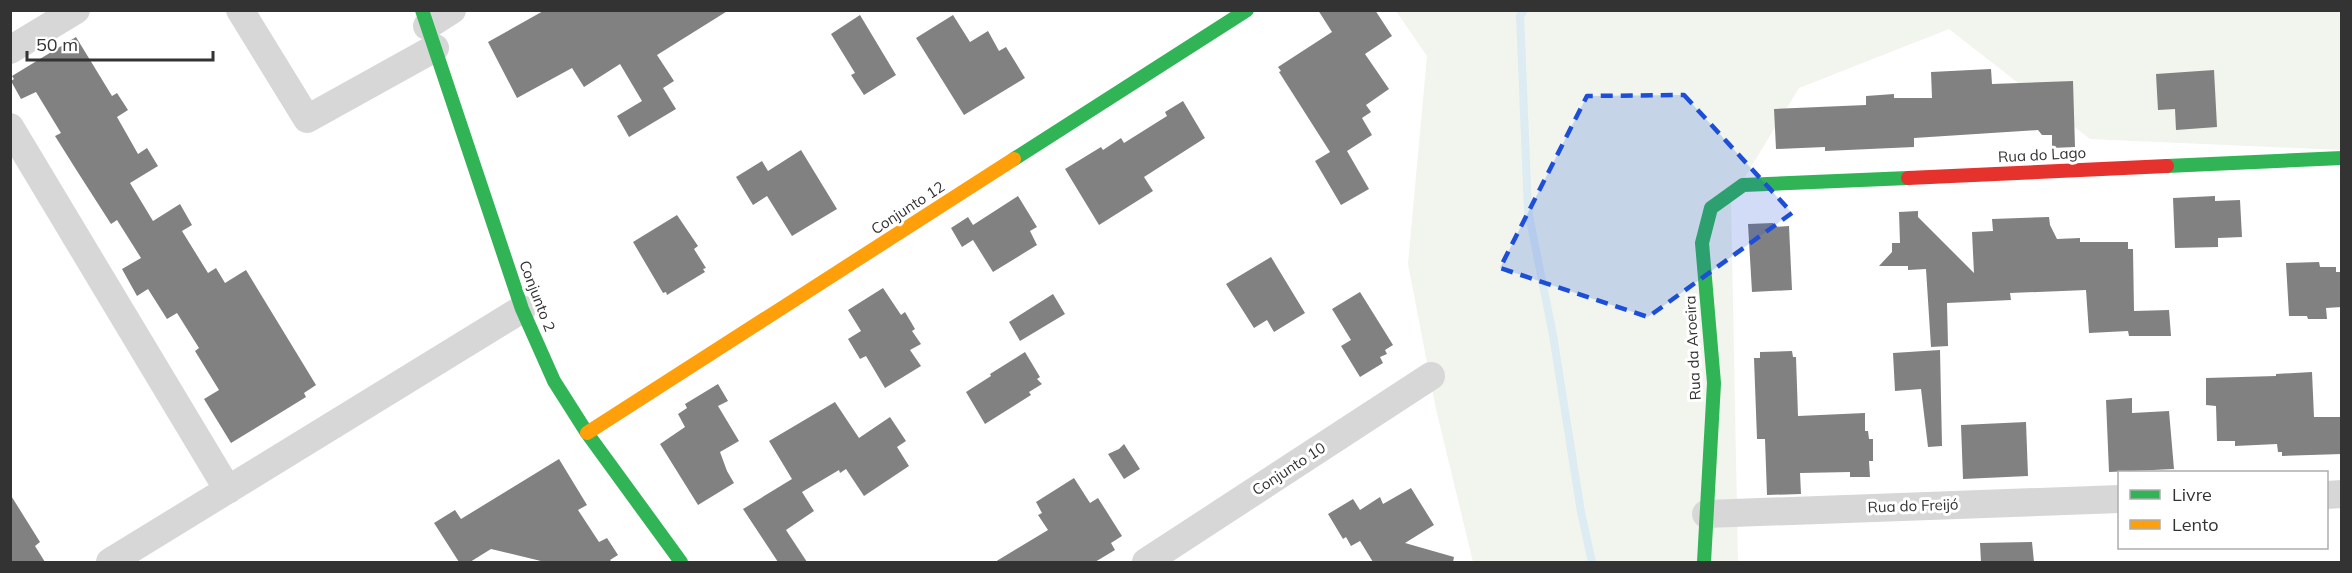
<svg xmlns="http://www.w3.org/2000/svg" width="2352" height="573" viewBox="0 0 2352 573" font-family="Mulish,sans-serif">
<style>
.green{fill:#f1f5ed}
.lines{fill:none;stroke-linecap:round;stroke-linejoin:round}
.stream{stroke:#ddebf3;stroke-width:8}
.building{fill:#818181}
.street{stroke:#d7d7d7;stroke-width:28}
.fast{stroke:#30b455;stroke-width:14}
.slow{stroke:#ff9f0a;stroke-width:14}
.jam{stroke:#e5322d;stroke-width:14}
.marked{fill:#1d4ed8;fill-opacity:0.2;stroke:#1d4ed8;stroke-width:4.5;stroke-dasharray:12 8;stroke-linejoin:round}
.labels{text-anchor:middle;stroke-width:6;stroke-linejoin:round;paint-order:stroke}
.street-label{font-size:15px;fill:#333;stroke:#fff}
</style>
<rect width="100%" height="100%" fill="#fff"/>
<!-- green -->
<path class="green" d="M1396,11H2341V150L2090,139L1949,29L1799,88L1731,200L1738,562H1473L1436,409L1408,264L1427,56Z"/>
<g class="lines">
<!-- stream -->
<path class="stream" d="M1524,10L1520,16L1528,210L1553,335L1581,512L1592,562"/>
</g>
<!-- building -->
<path class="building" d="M545,10H729L657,55L674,81L663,88L676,109L629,137L617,116L642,101L620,64L584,87L572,68L517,98L488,42Z
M1318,10H1375L1392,36L1365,54L1389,89L1366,105L1371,112L1362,118L1372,135L1347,151L1369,189L1341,205L1315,161L1330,152L1279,72L1281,71L1278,67L1332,32Z
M860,15L896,75L864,95L851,75L855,73L831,34Z
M953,15L970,42L988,31L999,51L1006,47L1025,78L964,115L916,38Z
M76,37L112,96L117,93L128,110L117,117L138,154L147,148L158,166L130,183L153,221L180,204L192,225L182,231L208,273L216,268L225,283L246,270L316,385L304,393L306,397L231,443L204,399L219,390L195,351L199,348L177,313L167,319L148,289L137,296L122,269L141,258L117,220L111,224L77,171L55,136L61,133L36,92L21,99L11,81L14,79L12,76Z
M1991,69L1992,84L2073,81L2075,147L2052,148V135H2042L2038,130L1914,138V147L1825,151V147L1776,149L1774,109L1866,105V96L1894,94V98H1932L1931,72Z
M2214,70L2217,127L2176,130L2175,109L2158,110L2156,74Z
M1183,101L1205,138L1144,177L1153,191L1099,225L1065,169L1101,147L1103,150L1121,138L1124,143L1167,116L1165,112Z
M801,150L837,209L792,236L767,196L753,205L736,177L762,161L768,171Z
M1018,196L1037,227L1030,231L1037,245L993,272L973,240L962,247L951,228L968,217L973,225Z
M2215,196V201L2240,200L2242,237L2218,238V247L2175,248L2173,198Z
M1918,211V217L1974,273L1972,232L1993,231L1992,219L2049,217L2050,225L2057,239L2080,238V242H2128V249H2133L2134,311L2169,310L2171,336H2129L2128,331L2089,333L2086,290L2010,293L2011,300L1947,303L1948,346L1931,347L1926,269L1908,270V266H1879L1892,252V243H1900L1899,212Z
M677,215L698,246L694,249L706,268L703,269L705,272L667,295L666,292L663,293L633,242Z
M1773,223L1774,227L1789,226L1792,290L1752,292L1748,224Z
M1271,257L1305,313L1274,332L1267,320L1254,328L1226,284Z
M2319,262L2320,267H2336V272H2342V307L2326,308L2327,319H2308L2307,316H2289L2286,263Z
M883,288L901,315L905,312L915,329L912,331L921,344L910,350L921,366L885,388L866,356L860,359L848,339L861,331L848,310Z
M1360,292L1393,345L1385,350L1387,354L1380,357L1383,363L1360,377L1341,346L1351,340L1332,309Z
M1053,294L1065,314L1020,341L1009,322Z
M1940,350L1942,446L1928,447L1921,389L1895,391L1893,353Z
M1792,351L1793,357H1796L1798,416L1865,413V431H1868L1869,439H1873V461H1869L1870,477H1850V472L1800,473L1801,494L1767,495L1765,439H1757L1754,358H1760V352Z
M1025,352L1040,377L1037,379L1042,384L1029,392L1031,395L985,424L966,392L991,376L990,374Z
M2312,372L2314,417H2342V454L2282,456V452H2278L2277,444L2235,446V441H2217L2216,406L2206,405V378L2276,376V374Z
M718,384L728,401L718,406L739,441L720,452L727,471L734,483L698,505L660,444L685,427L678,414L687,408L685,404Z
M2132,398V413L2169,411L2174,469L2109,472L2106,400Z
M835,402L859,438L890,417L906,441L897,447L909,466L864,496L846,469L840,473L839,470L802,492L814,511L786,530L807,562H778L743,509L792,479L769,441Z
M2026,422L2028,476L1963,479L1961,425Z
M1124,444L1140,469L1124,479L1108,454L1119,449Z
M559,459L587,505L578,510L599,542L607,538L618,555L610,560L612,562H545L491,549L470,562H459L434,523L455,510L461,519Z
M1074,478L1090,503L1098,498L1122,536L1111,543L1115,550L1095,562H995L1048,530L1038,515L1042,513L1036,502Z
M1411,488L1434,525L1405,543L1454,557L1453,562H1373L1360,541L1351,546L1346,537L1343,539L1328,514L1353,499L1360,510L1380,497L1383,504Z
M10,494L40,542L35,546L45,562H10Z
M2032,542L2034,562H1981L1980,543Z"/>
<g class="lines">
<!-- street -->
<path class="street" d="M240,10L307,119L435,48
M427,26L452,10
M10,50L76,10
M10,127L228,490
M2326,495L2342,494
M1706,514L2120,499
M110,562L522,309
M1146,562L1431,376"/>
<!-- fast -->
<path class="fast" d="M422,10L522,309L554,381L587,433L681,562
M1014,159L1247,10
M2167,166L2342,158
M1704,562L1714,383L1702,243L1711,208L1743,185L1908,178"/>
<!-- slow -->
<path class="slow" d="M587,433L1014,159"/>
<!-- jam -->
<path class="jam" d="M1908,178L2167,166"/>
</g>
<!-- marked area -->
<path class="marked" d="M1684,95L1792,213L1648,317L1500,268L1587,96Z"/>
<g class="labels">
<!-- street labels -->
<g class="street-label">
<text transform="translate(2042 155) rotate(-3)" y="5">Rua do Lago</text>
<text transform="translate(908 208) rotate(-33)" y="5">Conjunto 12</text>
<text transform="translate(537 296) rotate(69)" y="5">Conjunto 2</text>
<text transform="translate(1693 348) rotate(-93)" y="5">Rua da Aroeira</text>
<text transform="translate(1289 469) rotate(-33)" y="5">Conjunto 10</text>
<text transform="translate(1913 506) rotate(-2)" y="5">Rua do Freijó</text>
</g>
</g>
<!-- border -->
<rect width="2352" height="573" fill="none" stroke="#333333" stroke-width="24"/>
<!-- legend -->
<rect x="2118" y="471" width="210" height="78" fill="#ffffff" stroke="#adadad" stroke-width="1.5"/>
<rect x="2130" y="490" width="30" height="9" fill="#30b455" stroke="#adadad" stroke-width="1.5"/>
<text x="2172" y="501" font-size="18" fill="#333333">Livre</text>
<rect x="2130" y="520" width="30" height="9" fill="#ff9f0a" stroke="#adadad" stroke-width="1.5"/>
<text x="2172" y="531" font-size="18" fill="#333333">Lento</text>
<!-- scale -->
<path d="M27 51v9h186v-9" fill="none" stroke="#333333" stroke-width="3"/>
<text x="36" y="51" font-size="18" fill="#333333" stroke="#ffffff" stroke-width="4.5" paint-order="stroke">50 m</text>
</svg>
